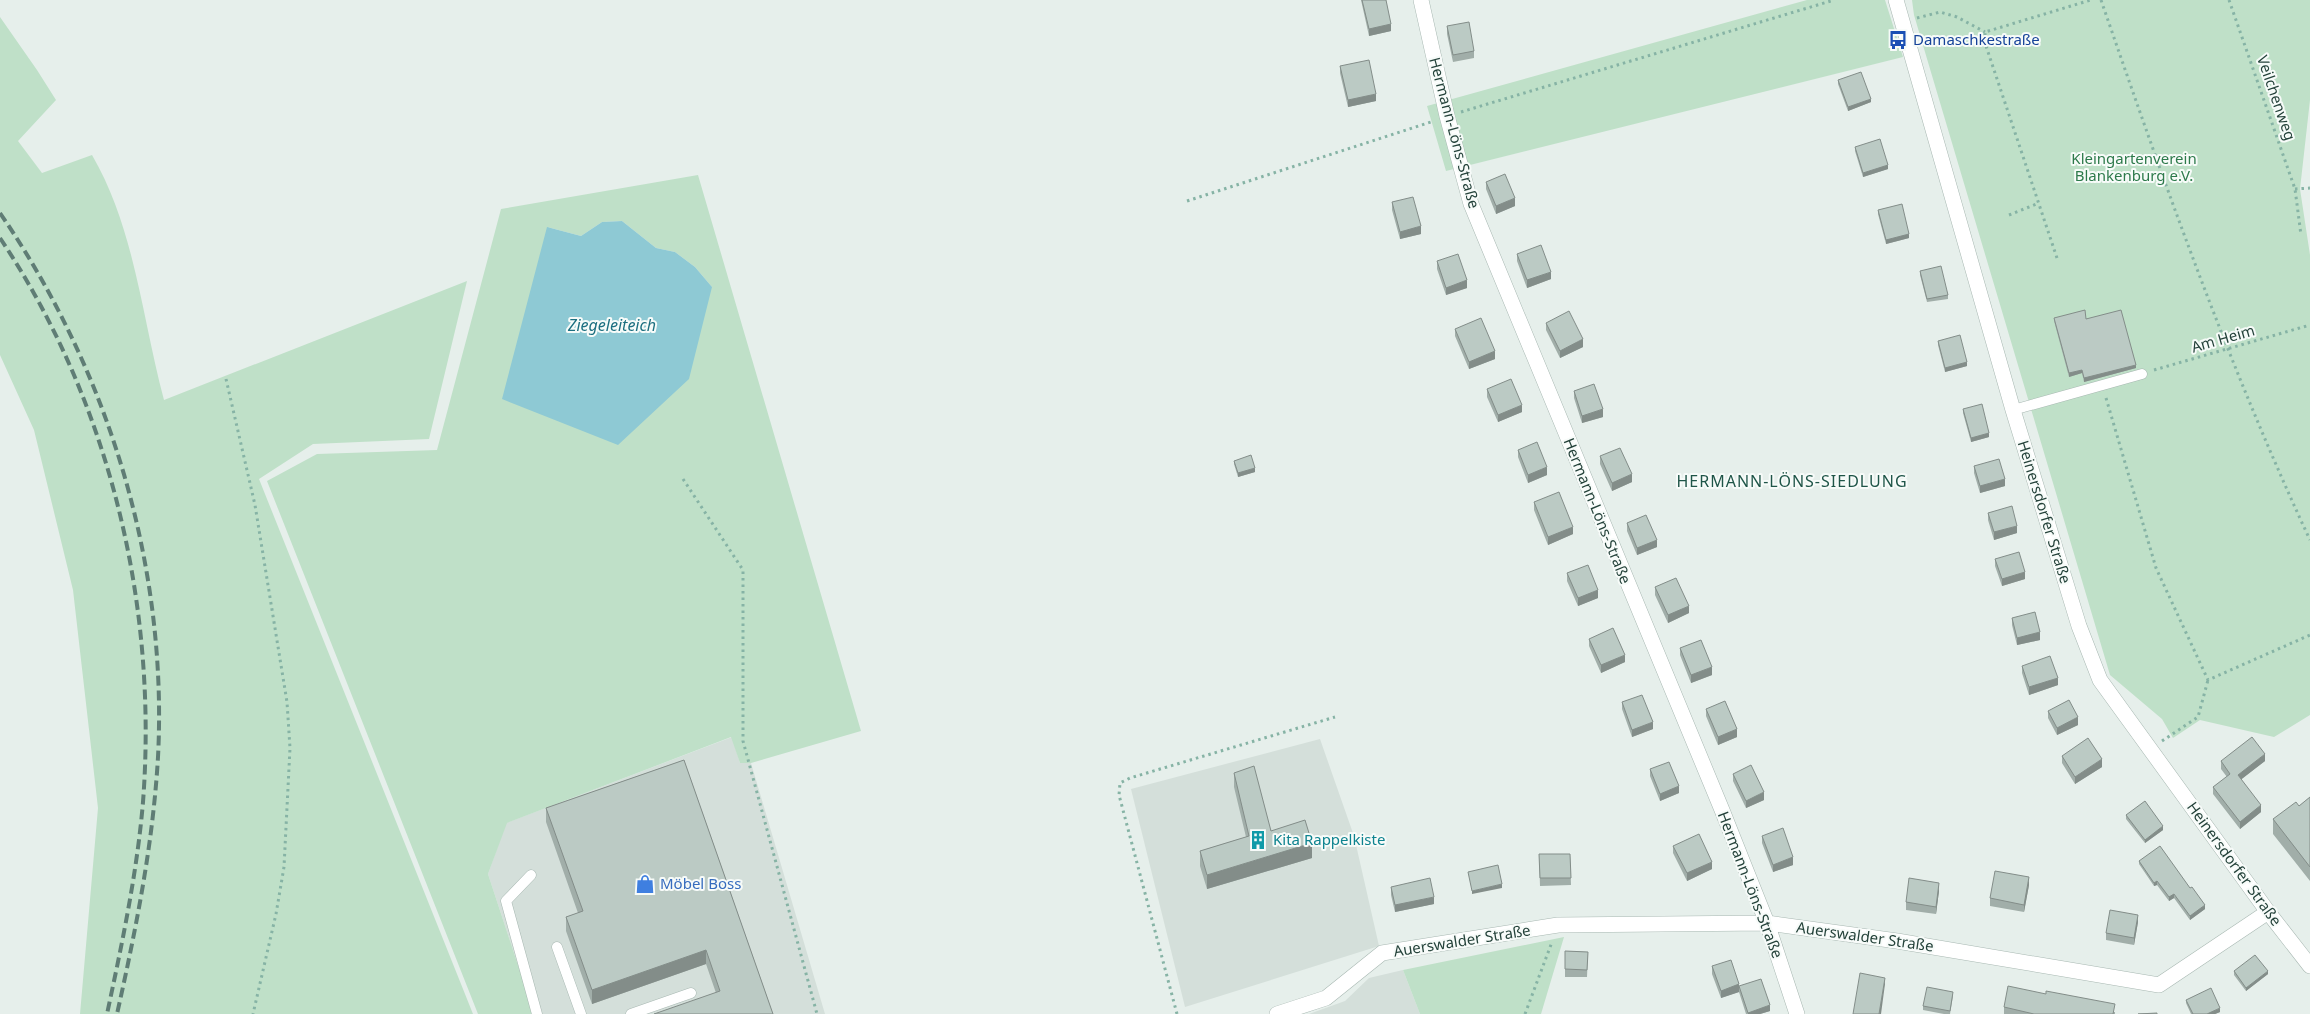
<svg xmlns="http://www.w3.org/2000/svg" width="2310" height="1014" viewBox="0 0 2310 1014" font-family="'Noto Sans',sans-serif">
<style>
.built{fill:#d4dfda}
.green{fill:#bfe0c8;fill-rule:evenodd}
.water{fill:#8ec9d4}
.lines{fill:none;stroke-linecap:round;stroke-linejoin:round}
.lane-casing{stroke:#a8b8b2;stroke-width:11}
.street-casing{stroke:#a8b8b2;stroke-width:16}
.path{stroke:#86b3a5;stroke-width:3;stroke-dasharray:2.5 4;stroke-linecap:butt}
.lane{stroke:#fff;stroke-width:10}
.street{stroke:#fff;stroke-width:15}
.rail{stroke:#5f7d75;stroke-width:4;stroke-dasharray:10 5;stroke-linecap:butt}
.wall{fill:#a1aea9}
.shaded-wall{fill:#838d89}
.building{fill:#bbcac4;stroke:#838d89}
.labels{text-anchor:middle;stroke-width:4;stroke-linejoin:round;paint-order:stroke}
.transit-label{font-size:15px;fill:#164399;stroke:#f7fbf9;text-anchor:start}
.street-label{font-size:15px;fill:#24423a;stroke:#f7fbf9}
.park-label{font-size:15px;fill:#2d7a4b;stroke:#f7fbf9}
.culture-label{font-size:15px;fill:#0d838f;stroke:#f7fbf9;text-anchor:start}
.shop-label{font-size:15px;fill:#366cbe;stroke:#f7fbf9;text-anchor:start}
.water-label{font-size:16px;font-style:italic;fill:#1c6f80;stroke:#f7fbf9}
.neighbourhood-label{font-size:16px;letter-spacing:1px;fill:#1f5548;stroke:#f7fbf9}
</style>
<rect width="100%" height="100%" fill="#e6efeb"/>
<!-- built -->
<path class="built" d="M732,737L740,763H751L825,1014H534L488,874L506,823Z
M1320,739L1354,836L1379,946L1185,1007L1131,789Z
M1403,970L1420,1014H1309L1345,1001L1369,978Z"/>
<!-- green -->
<path class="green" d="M1807,0H1885L1903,57L1446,171L1427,106Z
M1912,0H2310V100L2300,189L2310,255V715L2274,737L2200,720L2173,738L2162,719L2110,675L1914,15Z
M0,17L37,70L56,100L18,141L42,173L92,155C135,229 142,318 164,400L467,281L429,439L313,444L259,479L473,1014H80L98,808L73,590L34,430L0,355Z
M698,175L861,731L751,763H740L731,737L507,823L488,874L534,1014H478L267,481L317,454L437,450L501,209ZM622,221L656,248L675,252L695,267L712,287L547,227L581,236L602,222Z
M1564,937L1541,1014H1420L1403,970Z"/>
<!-- water -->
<path class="water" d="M622,221L656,248L675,252L695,267L712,287L689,379L618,445L502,399L547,227L581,236L602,222Z"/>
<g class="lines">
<!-- lane casing -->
<g class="lane-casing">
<path id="lane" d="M2013,410L2142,374
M531,875L506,901L537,1014
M557,947L581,1014
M631,1014L691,993"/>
</g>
<!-- street casing -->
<g class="street-casing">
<path id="street" d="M1421,0L1447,116L1471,204L1722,810L1767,923L1797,1014
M1896,0L2013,410L2079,626L2100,680L2268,912L2310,966
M1277,1014L1326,998L1382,953L1558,925L1767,923L1897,941L2159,985L2268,912"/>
</g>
<!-- path -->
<path class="path" d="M2101,0C2164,183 2228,364 2310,540
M2229,0L2295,189L2301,235
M1917,18L1940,12L1957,17L1985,32
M1461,112L1834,0
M2295,189L2310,188
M1187,201L1434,121
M2009,215L2039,203
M2057,258L1985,43V32L2091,0
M2154,370L2310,325
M226,379L255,505L287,702L290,748L284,867L276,914L253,1014
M2106,398L2156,568L2208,680L2310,635
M683,479L743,570V741L817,1014
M2162,741L2198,717L2208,680
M1177,1014L1119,795L1120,783L1130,778L1335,717
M1525,1014L1552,942"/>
<!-- lane -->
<use href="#lane" class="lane"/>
<!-- street -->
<use href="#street" class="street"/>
<!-- rail -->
<path class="rail" d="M0,213C108,370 168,565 158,757C153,844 136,929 117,1014
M0,238C110,402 158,606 143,802C137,873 122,944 107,1014"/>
</g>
<!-- wall -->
<path class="wall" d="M1361,0H1386L1391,31L1369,36Z
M1447,26L1474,51V58L1453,62L1447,34Z
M1340,66L1376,101L1348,107L1340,73Z
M1838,80L1871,102L1848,111L1838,84Z
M1855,147L1888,169L1863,177L1855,151Z
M1486,182L1515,206L1496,214L1486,189Z
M1392,202L1421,234L1400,239L1392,210Z
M1878,210L1909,238L1886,244L1878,214Z
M1517,254L1551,279L1527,288L1517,261Z
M1437,261L1467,288L1446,295L1437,269Z
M1920,271L1948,295V299L1927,302L1920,275Z
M2054,318L2086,319L2136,368L2084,382L2082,373L2069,377L2054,321Z
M1546,323L1583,347L1560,358L1546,330Z
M1455,329L1495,359L1469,369L1455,336Z
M1938,341L1967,366L1945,372L1938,345Z
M1487,389L1522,412L1498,422L1487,397Z
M1574,391L1603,417L1582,423L1574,398Z
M1963,409L1989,437L1971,442L1963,413Z
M1518,450L1547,475L1528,483L1518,457Z
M1600,456L1632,482L1612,491L1600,464Z
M1234,461L1255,472L1238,477L1234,464Z
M1974,466L2005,486L1980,493L1974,473Z
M1534,502L1573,534L1548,545L1534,510Z
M1988,513L2017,533L1994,540L1988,520Z
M1627,523L1657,547L1637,555L1627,531Z
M1995,559L2025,579L2002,586L1995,566Z
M1567,573L1598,598L1578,606L1567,581Z
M1655,587L1689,613L1668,623L1655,595Z
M2012,618L2040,640L2017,645L2012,625Z
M1589,639L1625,662L1601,673L1589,646Z
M1680,648L1712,675L1691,683L1680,655Z
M2022,666L2058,685L2029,695L2022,673Z
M1622,702L1653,729L1632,737L1622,709Z
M1706,709L1737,737L1718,745L1706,716Z
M2048,711L2078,725L2057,735L2048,718Z
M2062,756L2102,767L2075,784L2062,763Z
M684,760L773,1014L716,993L706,964L592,1004L566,931V917L578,913L546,822V808Z
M2221,761H2265L2241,779L2261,812L2240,829L2213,794V787L2227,777L2221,769Z
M1650,769L1679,793L1660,801L1650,776Z
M1234,773L1271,831L1312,858L1207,889L1200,866V851L1246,837L1234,787Z
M1733,774L1764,800L1746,808L1733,781Z
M2310,797V881L2273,834V819L2299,806Z
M2126,815L2163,830L2145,843L2126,819Z
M1762,836L1793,865L1773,872L1762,843Z
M1673,846L1712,869L1687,881L1673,853Z
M1539,854H1570L1571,885L1540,886Z
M2139,861L2205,909L2190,920L2174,898L2169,901L2157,885L2154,886L2139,864Z
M2029,885L2024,912L1990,906V898Z
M1391,887L1434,904L1395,912L1391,895Z
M1939,891L1936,914L1906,910V902Z
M2138,922L2134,945L2106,940V933Z
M1565,951L1588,952L1587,977H1565Z
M1712,966L1739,986L1770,1011L1760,1014H1746L1739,992L1721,998L1712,974Z
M2234,971L2268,974L2246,991L2234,975Z
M1953,996L1950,1014H1944L1923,1010V1006Z
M2186,1000L2220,1012L2215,1014H2191L2186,1003Z
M2004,1007L2115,1012V1014H2004Z"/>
<!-- shaded-wall -->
<path class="shaded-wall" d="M1391,24V31L1369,36V29Z
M1376,94V101L1348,107V100Z
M1871,99V102L1848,111V107Z
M1888,165V169L1863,177V173Z
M1515,198V206L1496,214V206Z
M1421,226V234L1400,239V232Z
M1909,234V238L1886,244V240Z
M1551,272V279L1527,288V280Z
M1467,280V288L1446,295V288Z
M1583,339V347L1560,358V351Z
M1495,351V359L1469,369V362Z
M1967,362V366L1945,372V368Z
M2136,365V368L2084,382V378Z
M2082,370V373L2069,377V373Z
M1522,405V412L1498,422V415Z
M1603,409V417L1582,423V416Z
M1989,433V437L1971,442V438Z
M1547,467V475L1528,483V475Z
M1255,468V472L1238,477V473Z
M1632,474V482L1612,491V483Z
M2005,479V486L1980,493V486Z
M2017,526V533L1994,540V532Z
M1573,527V534L1548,545V537Z
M1657,540V547L1637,555V548Z
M2025,572V579L2002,586V579Z
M1598,590V598L1578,606V598Z
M1689,606V613L1668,623V615Z
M2040,632V640L2017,645V638Z
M1625,655V662L1601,673V665Z
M1712,667V675L1691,683V675Z
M2058,678V685L2029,695V687Z
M2078,717V725L2057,735V728Z
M1653,722V729L1632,737V730Z
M1737,729V737L1718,745V737Z
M2265,754V761L2238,782V775Z
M2102,759V767L2075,784V777Z
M1679,786V793L1660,801V794Z
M1764,792V800L1746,808V801Z
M2261,805V812L2240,829V822Z
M2163,826V830L2145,843V840Z
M1312,843V858L1207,889V875Z
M1793,857V865L1773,872V865Z
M1712,862V869L1687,881V873Z
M2029,877V885L2024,912V905Z
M2157,881V885L2154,886V883Z
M1939,883V891L1936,914V907Z
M1502,884V888L1472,894V891Z
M2174,894V898L2169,901V897Z
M1434,897V904L1395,912V905Z
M2205,905V909L2190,920V916Z
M2138,915V922L2134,945V938Z
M706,950V964L592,1004V990Z
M2268,971V974L2246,991V988Z
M1885,978V984L1881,1014H1879Z
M1739,984V992L1721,998V991Z
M1770,1005V1011L1760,1014H1748V1013Z
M2220,1008V1012L2215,1014H2207Z"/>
<!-- building -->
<path class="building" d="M1362,0H1386L1391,24L1369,29Z
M1469,22L1474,51L1453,55L1447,26Z
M1369,60L1376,94L1348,100L1340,66Z
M1861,72L1871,99L1848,107L1838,80Z
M1880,139L1888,165L1863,173L1855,147Z
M1505,174L1515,198L1496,206L1486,182Z
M1413,197L1421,226L1400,232L1392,202Z
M1902,204L1909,234L1886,240L1878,210Z
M1541,245L1551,272L1527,280L1517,254Z
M1458,254L1467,280L1446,288L1437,261Z
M1941,266L1948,295L1927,299L1920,271Z
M2085,310L2086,319L2121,310L2136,365L2084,378L2082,370L2069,373L2054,318Z
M1569,311L1583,339L1560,351L1546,323Z
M1481,318L1495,351L1469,362L1455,329Z
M1960,335L1967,362L1945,368L1938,341Z
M1511,379L1522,405L1498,415L1487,389Z
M1594,384L1603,409L1582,416L1574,391Z
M1982,404L1989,433L1971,438L1963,409Z
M1537,442L1547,467L1528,475L1518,450Z
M1620,448L1632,474L1612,483L1600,456Z
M1251,455L1255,468L1238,473L1234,461Z
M1999,459L2005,479L1980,486L1974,466Z
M1559,492L1573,527L1548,537L1534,502Z
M2012,506L2017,526L1994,532L1988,513Z
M1646,515L1657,540L1637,548L1627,523Z
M2019,552L2025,572L2002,579L1995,559Z
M1588,565L1598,590L1578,598L1567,573Z
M1676,578L1689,606L1668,615L1655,587Z
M2035,612L2040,632L2017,638L2012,618Z
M1613,628L1625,655L1601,665L1589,639Z
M1701,640L1712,667L1691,675L1680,648Z
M2050,656L2058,678L2029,687L2022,666Z
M1642,695L1653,722L1632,730L1622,702Z
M2069,700L2078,717L2057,728L2048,711Z
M1725,701L1737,729L1718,737L1706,709Z
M2252,737L2265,754L2238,775L2261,805L2240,822L2213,787L2230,774L2221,761Z
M2088,738L2102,759L2075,777L2062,756Z
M684,760L773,1014H654L720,991L706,950L592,990L566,917L583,911L546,808Z
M1669,762L1679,786L1660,794L1650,769Z
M1751,765L1764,792L1746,801L1733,774Z
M1254,766L1271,831L1305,820L1312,843L1207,875L1200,851L1249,836L1234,773Z
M2310,797V867L2273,819L2296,802L2299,806Z
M2145,801L2163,826L2145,840L2126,815Z
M1783,828L1793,857L1773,865L1762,836Z
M1699,834L1712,862L1687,873L1673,846Z
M2160,846L2190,888L2192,887L2205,905L2190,916L2174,894L2169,897L2157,881L2154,883L2139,861Z
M1539,854H1570L1571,878H1540Z
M1498,865L1502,884L1472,891L1468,872Z
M1995,871L2029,877L2024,905L1990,898Z
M1430,878L1434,897L1395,905L1391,887Z
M1909,878L1939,883L1936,907L1906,902Z
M2110,910L2138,915L2134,938L2106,933Z
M1565,951L1588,952L1587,970L1565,969Z
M2255,955L2268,971L2246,988L2234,971Z
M1731,960L1739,984L1721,991L1712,966Z
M1860,973L1885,978L1879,1014H1853Z
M1761,979L1770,1005L1748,1013L1739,986Z
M2008,986L2046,994V991L2115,1004L2113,1014H2034L2004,1007Z
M1927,987L1953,992L1950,1011L1923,1006Z
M2211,988L2220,1008L2207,1014H2193L2186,1000Z
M2157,1013V1014H2138Z"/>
<!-- icons -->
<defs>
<g id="bus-bare" transform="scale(1.5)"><path d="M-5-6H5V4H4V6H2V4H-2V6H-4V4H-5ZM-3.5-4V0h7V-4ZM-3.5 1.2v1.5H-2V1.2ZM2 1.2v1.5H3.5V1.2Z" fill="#1a4fb4" stroke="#f7fbf9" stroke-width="2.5" paint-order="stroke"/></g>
<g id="building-bare" transform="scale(1.5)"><path d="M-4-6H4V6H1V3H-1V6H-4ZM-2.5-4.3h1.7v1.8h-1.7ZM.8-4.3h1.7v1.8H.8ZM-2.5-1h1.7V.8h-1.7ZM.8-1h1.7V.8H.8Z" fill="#0f9aa8" stroke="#f7fbf9" stroke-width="2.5" paint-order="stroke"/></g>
<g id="shop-bare" transform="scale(1.5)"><path d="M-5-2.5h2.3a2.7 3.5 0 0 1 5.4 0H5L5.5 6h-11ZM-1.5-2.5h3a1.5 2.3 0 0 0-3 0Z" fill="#3f7fe0" stroke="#f7fbf9" stroke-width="2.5" paint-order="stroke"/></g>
</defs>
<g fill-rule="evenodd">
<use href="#bus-bare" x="1898" y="40"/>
<use href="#building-bare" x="1258" y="840"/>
<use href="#shop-bare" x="645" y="884"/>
</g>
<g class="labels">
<!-- transit labels -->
<g class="transit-label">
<text x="1913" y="45">Damaschkestraße</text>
</g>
<!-- street labels -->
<g class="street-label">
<text transform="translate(2276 98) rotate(71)" y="5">Veilchenweg</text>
<text transform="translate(1454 133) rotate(75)" y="5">Hermann-Löns-Straße</text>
<text transform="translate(2223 339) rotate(-16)" y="5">Am Heim</text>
<text transform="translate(1597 511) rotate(68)" y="5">Hermann-Löns-Straße</text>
<text transform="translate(2044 512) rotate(73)" y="5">Heinersdorfer Straße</text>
<text transform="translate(2234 864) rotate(54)" y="5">Heinersdorfer Straße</text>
<text transform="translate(1750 885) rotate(69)" y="5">Hermann-Löns-Straße</text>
<text transform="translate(1865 937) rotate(8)" y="5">Auerswalder Straße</text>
<text transform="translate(1462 941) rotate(-9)" y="5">Auerswalder Straße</text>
</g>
<!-- park labels -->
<g class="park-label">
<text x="2134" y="164">Kleingartenverein<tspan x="2134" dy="17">Blankenburg e.V.</tspan></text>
</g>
<!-- culture labels -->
<g class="culture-label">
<text x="1273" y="845">Kita Rappelkiste</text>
</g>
<!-- shop labels -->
<g class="shop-label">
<text x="660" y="889">Möbel Boss</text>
</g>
<!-- water labels -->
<g class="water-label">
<text x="612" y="331">Ziegeleiteich</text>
</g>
<!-- neighbourhood labels -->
<g class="neighbourhood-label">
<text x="1792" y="487">HERMANN-LÖNS-SIEDLUNG</text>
</g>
</g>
</svg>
